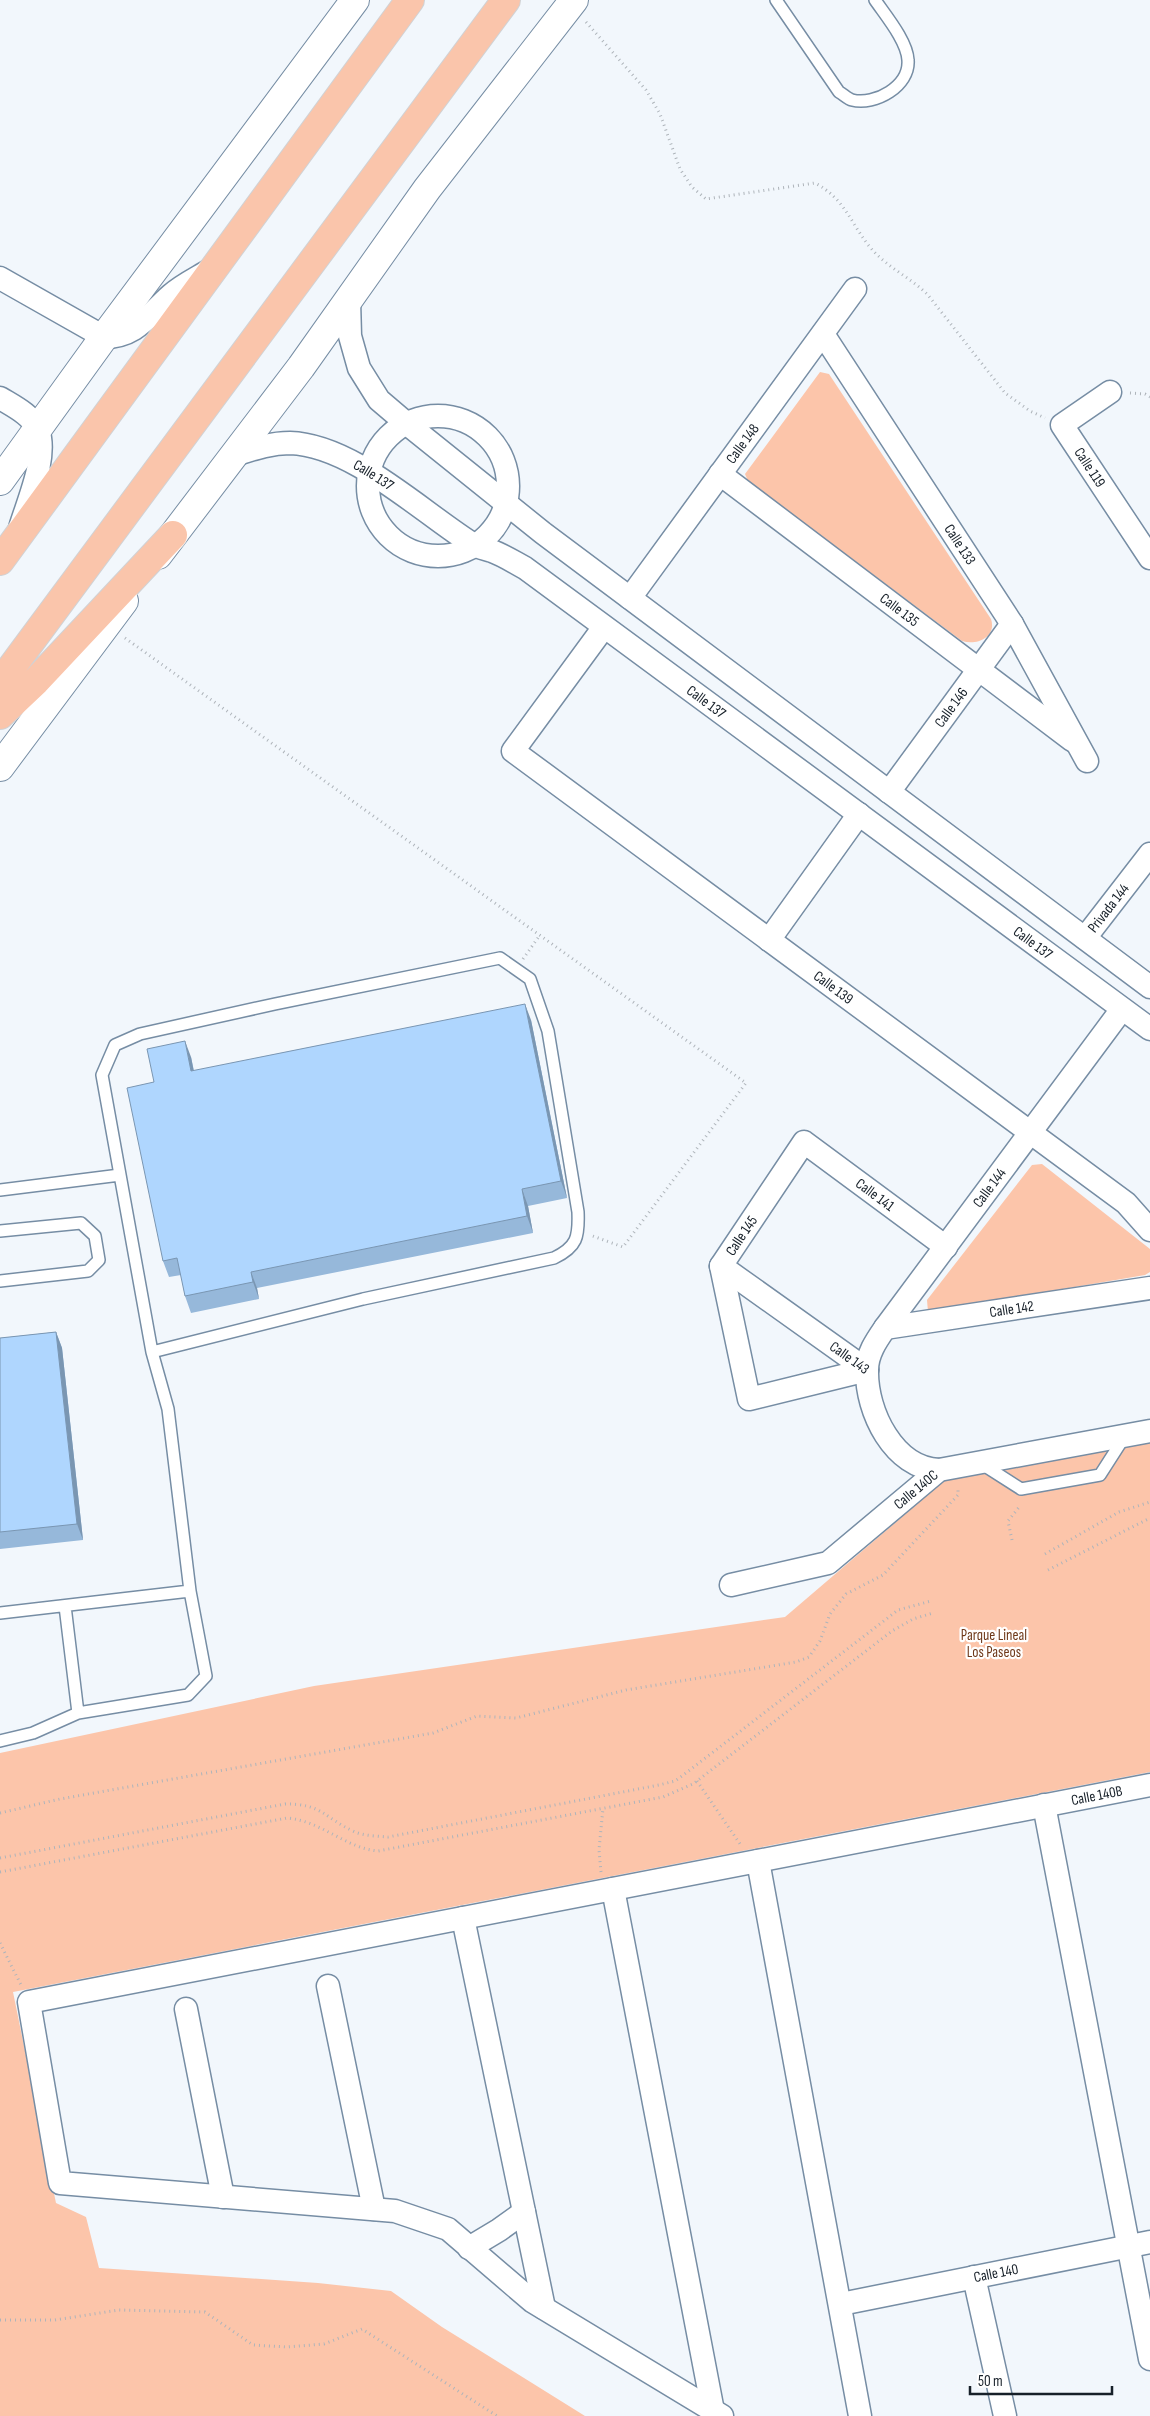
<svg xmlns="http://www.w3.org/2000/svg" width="1150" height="2416" viewBox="0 0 1150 2416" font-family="'Sofia Sans Condensed',sans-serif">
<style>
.green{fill:#fcc5aa}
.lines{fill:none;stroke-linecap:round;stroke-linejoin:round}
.lane-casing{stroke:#768da4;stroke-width:14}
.street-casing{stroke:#768da4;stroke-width:25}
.secondary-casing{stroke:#768da4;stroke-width:30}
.highway-casing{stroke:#d1d2d4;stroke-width:30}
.path{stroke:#aeb4ba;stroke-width:3;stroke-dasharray:1 4;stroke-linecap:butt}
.lane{stroke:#fff;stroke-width:11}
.street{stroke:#fff;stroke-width:22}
.secondary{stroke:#fff;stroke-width:28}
.highway{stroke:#fac5ab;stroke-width:28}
.wall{fill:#96b8da}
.shaded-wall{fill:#7a96b2}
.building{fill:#afd6fe;stroke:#7a96b2}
.labels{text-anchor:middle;stroke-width:4.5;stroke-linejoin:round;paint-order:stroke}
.street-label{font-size:15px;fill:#172029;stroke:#fff}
.park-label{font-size:15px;fill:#6f391a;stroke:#fff}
</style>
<rect width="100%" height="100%" fill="#f2f7fc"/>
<!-- green -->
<path class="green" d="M820,372L829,374L991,619C997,637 977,646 962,641L748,481L745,474Z
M1042,1164L1150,1249V1272L1145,1275L928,1312L927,1300L1032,1165Z
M1150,1441V1772L13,1992L56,2203L86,2217L99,2268L318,2283L391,2291L442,2327L585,2416H0V1753L314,1686L785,1617L944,1481Z"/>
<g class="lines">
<!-- lane casing -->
<g class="lane-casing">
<path id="lane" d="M776,0L839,92C843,94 848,99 852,100C875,106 910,86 908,60C907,41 886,16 875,0
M0,1190L120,1175
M0,1231L81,1223L95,1236L99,1260L88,1271L0,1281
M982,1464L1021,1489L1100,1475L1125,1436
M0,1613L190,1591
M78,1713L188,1695L206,1676L190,1591L168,1409L152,1352L102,1075L115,1045L140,1034L275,1004L500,958L530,979L548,1031L578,1212C579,1237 577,1247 554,1258L363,1299L152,1352
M0,1741L33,1733L78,1713L65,1606"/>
</g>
<!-- street casing -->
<g class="street-casing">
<g id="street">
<path d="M0,278L104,337C137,337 148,315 171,295C182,285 197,278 210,270"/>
<path d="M349,300L350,336L359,368L379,400L406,423L543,533L1150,987"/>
<path id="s1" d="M823,334L1012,624L1087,761"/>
<path id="s2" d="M1110,392L1062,425L1150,558"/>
<path d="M0,398C13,406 32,415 38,430C48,457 28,501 20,528"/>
<circle cx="438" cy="486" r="70"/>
<path id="s3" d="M234,455C253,449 270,443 290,443C353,445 421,512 474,545C479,548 486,549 492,551C503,555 514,562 525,568L1150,1029"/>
<path id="s4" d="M720,474L1072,740"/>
<path id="s5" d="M630,598L855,289"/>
<path id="s6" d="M604,627L513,751L1126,1203L1150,1230"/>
<path id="s7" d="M889,792L1012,624"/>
<path id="s8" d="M1085,938L1150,854"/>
<path d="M769,940L859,814"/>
<path id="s9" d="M721,1266L867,1370"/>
<path id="s10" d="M885,1328L1150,1288"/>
<path id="s11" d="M867,1370L749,1399L721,1266L804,1142L946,1247"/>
<path id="s12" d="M939,1470C894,1468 866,1412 867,1370C867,1354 876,1341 885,1328L1122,1009"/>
<path id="s13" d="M731,1585L828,1563L939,1470L1150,1431"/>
<path d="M1044,1805L1150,2359"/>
<path d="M758,1861L860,2416"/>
<path d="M613,1889L713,2411"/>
<path d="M463,1918L544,2308"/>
<path d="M328,1986L374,2209"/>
<path d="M186,2009L223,2197"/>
<path d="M469,2248L499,2230L524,2212"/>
<path d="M974,2277L1005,2416"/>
<path id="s14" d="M841,2304L1150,2242"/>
<path id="s15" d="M722,2416L532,2301L448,2229L395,2211L60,2183L29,2002L1150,1785"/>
</g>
</g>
<!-- secondary casing -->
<g class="secondary-casing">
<path id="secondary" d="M0,481L104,337L355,0
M158,555L301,367L427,189L574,0
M0,767L124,601"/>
</g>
<!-- highway casing -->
<g class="highway-casing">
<path id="highway" d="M0,561L410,0
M0,683L506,0
M0,715L36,681L173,535"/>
</g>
<!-- path -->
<path class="path" d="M586,22L646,90L660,114L680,169L692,187L706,199L815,183C845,199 850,222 869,246C886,267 910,277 928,295L1005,393L1030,411L1045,418
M1130,393L1145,394L1150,397
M125,638L746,1083L623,1247L590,1235
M523,959L540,935
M1012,1540L1008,1521L1020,1506
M1045,1554L1119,1512L1150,1502
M1048,1570L1150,1518
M697,1781L740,1844
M0,1813L60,1799L433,1733L477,1716L516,1718L626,1690L796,1662L809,1657L820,1641L830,1614L846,1594L883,1575L958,1495V1488
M0,1858L285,1804C323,1804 323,1817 353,1831C363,1836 377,1836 388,1837L659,1785L675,1781L682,1776L898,1610L931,1601
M0,1872L287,1818C322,1821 345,1848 378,1851L663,1797L693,1784L892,1631L913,1619L933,1613
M601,1872L599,1850L603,1808
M0,1943L21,1985
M0,2320H55L119,2310L205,2312L253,2345L287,2347L324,2344L362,2329L497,2416"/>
<!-- lane -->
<use href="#lane" class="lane"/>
<!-- street -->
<use href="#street" class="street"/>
<!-- secondary -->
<use href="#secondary" class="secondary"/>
<!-- highway -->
<use href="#highway" class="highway"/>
</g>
<!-- wall -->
<path class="wall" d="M531,1020L567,1198L528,1206L533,1233L257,1288L259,1299L191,1313L185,1296L181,1275L169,1277L163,1261L154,1082L191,1057L194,1071Z
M56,1332L62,1348L83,1540L0,1549V1338Z"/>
<!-- shaded-wall -->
<path class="shaded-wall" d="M525,1004L531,1020L567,1198L561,1181Z
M185,1041L191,1057L197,1088L191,1071Z
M522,1189L528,1206L533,1233L527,1216Z
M251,1272L257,1288L259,1299L253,1282Z
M56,1332L62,1348L83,1540L77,1524Z"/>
<!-- building -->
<path class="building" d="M525,1004L561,1181L522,1189L527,1216L251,1272L253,1282L185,1296L177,1258L163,1261L127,1088L154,1082L147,1049L185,1041L191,1071Z
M56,1332L77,1524L0,1532V1338Z"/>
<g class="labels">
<!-- street labels -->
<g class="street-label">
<text dy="5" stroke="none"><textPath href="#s5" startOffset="191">Calle 148</textPath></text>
<text dy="5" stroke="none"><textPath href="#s2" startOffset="109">Calle 119</textPath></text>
<text dy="5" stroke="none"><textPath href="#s3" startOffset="148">Calle 137</textPath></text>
<text dy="5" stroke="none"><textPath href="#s1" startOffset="251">Calle 133</textPath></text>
<text dy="5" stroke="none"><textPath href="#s4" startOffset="225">Calle 135</textPath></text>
<text dy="5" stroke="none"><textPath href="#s3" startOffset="552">Calle 137</textPath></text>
<text dy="5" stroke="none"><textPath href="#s7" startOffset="105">Calle 146</textPath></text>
<text dy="5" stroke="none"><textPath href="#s8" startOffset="38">Privada 144</textPath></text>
<text dy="5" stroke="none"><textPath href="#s3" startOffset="958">Calle 137</textPath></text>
<text dy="5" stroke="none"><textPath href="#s6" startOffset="552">Calle 139</textPath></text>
<text dy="5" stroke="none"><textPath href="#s12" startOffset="356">Calle 144</textPath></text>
<text dy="5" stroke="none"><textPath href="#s11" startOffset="495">Calle 141</textPath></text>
<text dy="5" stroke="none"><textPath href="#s11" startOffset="294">Calle 145</textPath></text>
<text dy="5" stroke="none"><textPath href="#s10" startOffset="128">Calle 142</textPath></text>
<text dy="5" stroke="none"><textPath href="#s9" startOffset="158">Calle 143</textPath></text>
<text dy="5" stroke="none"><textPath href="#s13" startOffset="214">Calle 140C</textPath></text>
<text dy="5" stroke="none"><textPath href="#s15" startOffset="1996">Calle 140B</textPath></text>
<text dy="5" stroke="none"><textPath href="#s14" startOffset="158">Calle 140</textPath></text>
</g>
<!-- park labels -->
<g class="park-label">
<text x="994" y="1640">Parque Lineal<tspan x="994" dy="17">Los Paseos</tspan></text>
</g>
</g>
<!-- scale -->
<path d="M970 2386v8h142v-8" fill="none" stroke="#172029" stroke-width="2.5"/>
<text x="978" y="2386" font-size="15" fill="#172029" stroke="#ffffff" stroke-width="4" paint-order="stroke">50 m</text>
</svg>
